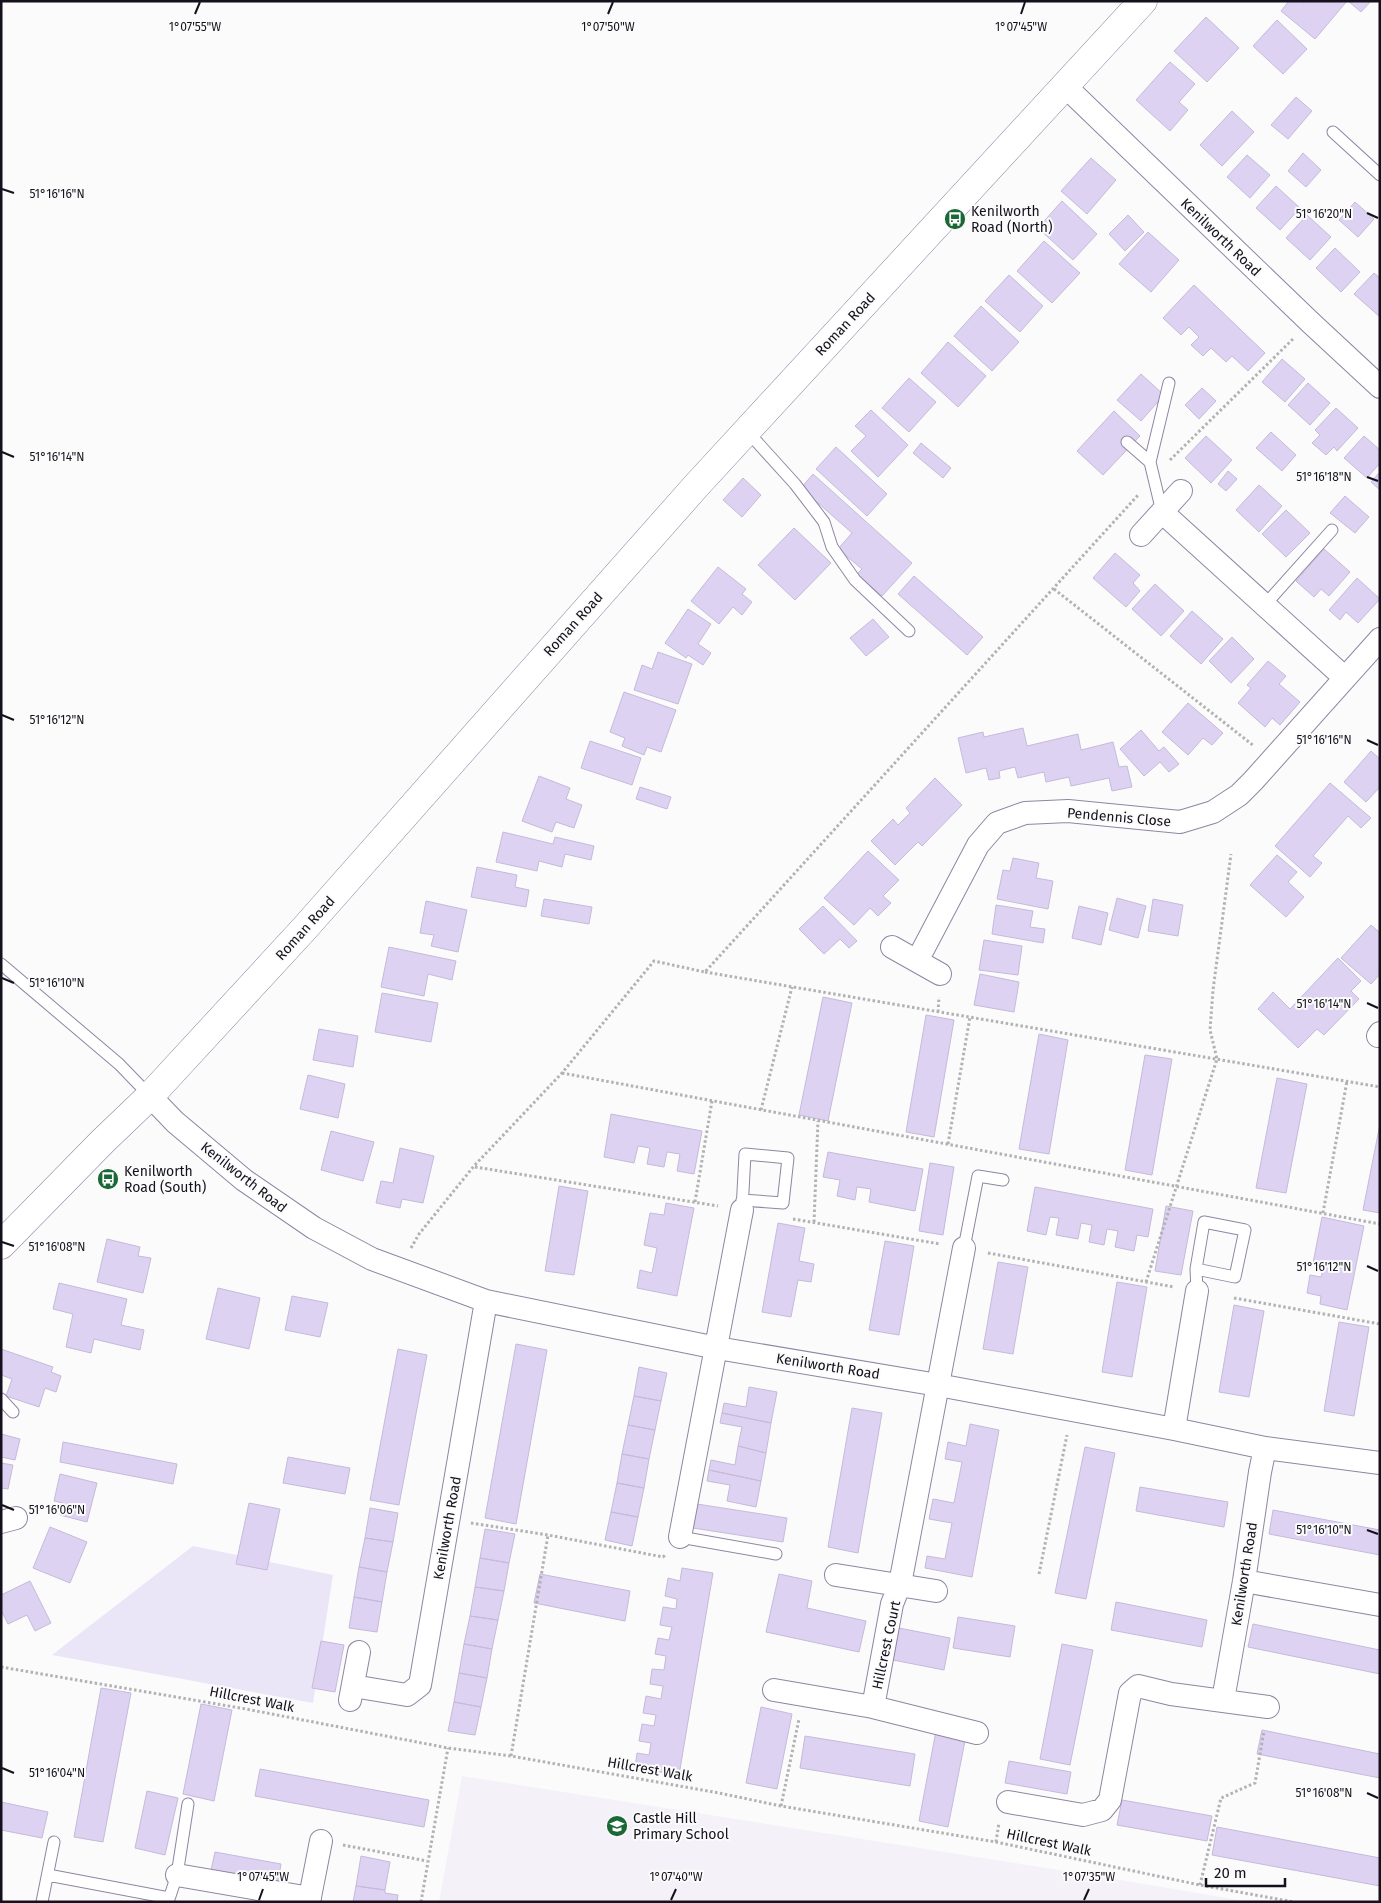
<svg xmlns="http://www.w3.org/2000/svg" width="1381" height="1903" viewBox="0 0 1381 1903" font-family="'Fira Sans',sans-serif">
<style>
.built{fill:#f4f1f9}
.green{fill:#ebe5f8}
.building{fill:#ded2f3;stroke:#c5bada}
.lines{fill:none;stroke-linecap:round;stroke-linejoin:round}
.lane-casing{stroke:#9085a3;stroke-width:13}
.street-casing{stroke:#9085a3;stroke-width:24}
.secondary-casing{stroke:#9085a3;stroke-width:29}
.path{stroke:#b2b1b4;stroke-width:3;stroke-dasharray:2.5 2.5;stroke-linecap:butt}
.lane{stroke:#fff;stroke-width:11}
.street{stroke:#fff;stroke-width:22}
.secondary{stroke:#fff;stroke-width:28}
.ticks{fill:none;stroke:#15111c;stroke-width:2}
.labels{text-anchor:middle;stroke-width:4;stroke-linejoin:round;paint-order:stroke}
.poi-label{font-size:14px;fill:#15111c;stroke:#fbfbfb;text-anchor:start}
.street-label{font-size:14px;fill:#15111c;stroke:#fbfbfb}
.ticks-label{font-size:12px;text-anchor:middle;fill:#15111c;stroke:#fbfbfb;stroke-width:4;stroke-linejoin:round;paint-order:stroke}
</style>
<rect width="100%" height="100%" fill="#fbfbfb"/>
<!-- built -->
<path class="built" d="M462,1776L1103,1877L1250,1902H439Z"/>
<!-- green -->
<path class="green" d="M193,1546L333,1575L313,1703L52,1655Z"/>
<!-- building -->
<path class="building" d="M1289,1H1302L1304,3L1305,1H1347L1315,39L1281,11Z
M1348,1H1371L1361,12Z
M1206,17L1239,48L1207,82L1174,51Z
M1277,20L1307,49L1283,74L1253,46Z
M1170,62L1195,84L1179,102L1188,110L1170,131L1136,100Z
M1296,97L1312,111L1288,139L1271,125Z
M1232,111L1254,132L1222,166L1200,145Z
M1303,153L1321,170L1306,187L1288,171Z
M1247,155L1270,175L1250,198L1227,177Z
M1091,158L1116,180L1087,214L1061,191Z
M1276,186L1300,208L1280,230L1256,208Z
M1062,201L1097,234L1073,260L1038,228Z
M1355,202L1374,219L1358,237L1339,220Z
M1128,215L1144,232L1125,251L1109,234Z
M1307,215L1331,237L1310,260L1286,238Z
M1148,232L1179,260L1151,292L1119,264Z
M1044,241L1080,273L1052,303L1017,271Z
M1335,248L1360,272L1341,292L1316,268Z
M1374,273L1380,278V317L1354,294Z
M1009,275L1043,306L1020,332L985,301Z
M1194,285L1265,353L1248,371L1232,356L1226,362L1211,348L1203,356L1191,345L1199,337L1189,327L1181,335L1163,318Z
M981,306L1019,342L992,371L954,336Z
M948,342L986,376L958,407L921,373Z
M1282,359L1305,379L1285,402L1262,382Z
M1141,374L1164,395L1141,421L1117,400Z
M909,378L936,402L909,432L882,408Z
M1308,383L1330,403L1310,425L1288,405Z
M1202,388L1216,401L1199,419L1185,405Z
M1336,408L1358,428L1337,451L1334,447L1326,455L1312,443L1320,435L1315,430Z
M871,410L908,445L878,477L851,451L866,436L855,426Z
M1114,411L1140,436L1103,475L1077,451Z
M1271,432L1296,455L1282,471L1256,448Z
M1206,436L1232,460L1211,483L1185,458Z
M1364,436L1380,450V463L1367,478L1344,458Z
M921,443L951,468L943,478L913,453Z
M836,447L887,494L867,516L816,469Z
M1228,471L1237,479L1226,491L1218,484Z
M1380,472V490L1371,482Z
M813,474L912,563L882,596L857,574L862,569L838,549L852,533L801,488Z
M743,478L761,495L742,517L723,500Z
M1259,485L1282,506L1259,532L1236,510Z
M1345,496L1369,517L1355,533L1330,513Z
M1286,510L1310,533L1286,557L1262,534Z
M794,528L831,563L795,600L758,565Z
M1324,549L1350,572L1329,596L1321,589L1314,597L1296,581Z
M1115,553L1140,575L1133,583L1140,591L1126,607L1093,578Z
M718,567L746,589L742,594L752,602L742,615L733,607L719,624L691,601Z
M914,576L983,637L967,655L898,594Z
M1357,578L1380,599L1358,623L1346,612L1340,620L1329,610Z
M1155,584L1184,611L1161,636L1132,609Z
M688,609L711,624L698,644L711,653L703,665L688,655L686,658L665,643Z
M1192,611L1223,639L1201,664L1170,636Z
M873,619L889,637L866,656L850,638Z
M1232,637L1254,659L1231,683L1209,661Z
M658,652L692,664L678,704L634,690L642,665L652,669Z
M1268,661L1286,676L1279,684L1300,702L1280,725L1272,718L1265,727L1238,703L1251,688L1247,685Z
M624,692L676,710L661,752L647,747L644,755L622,746L625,738L610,732Z
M1188,703L1223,733L1212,745L1203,738L1188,755L1162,732Z
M1023,728L1027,746L1078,734L1081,750L1113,742L1119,767L1127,766L1132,787L1112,791L1109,778L1071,786L1069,777L1046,782L1044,772L1018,778L1015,767L999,771L1000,778L989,780L986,768L966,773L958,738L983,732L984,737Z
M1141,730L1159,751L1164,747L1179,764L1169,772L1160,762L1144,776L1120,749Z
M590,741L641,758L632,785L581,768Z
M1371,751L1380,759V787L1366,802L1344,782Z
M539,776L570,788L566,799L582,805L574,828L556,822L552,832L522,821Z
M935,778L962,805L922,846L918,842L895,865L871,841L893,819L898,825L910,813L906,808Z
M1330,783L1371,818L1361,828L1348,816L1313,856L1322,863L1310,877L1275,846Z
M640,787L671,797L667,809L636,799Z
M503,832L553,844L555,837L594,846L591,860L565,854L562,867L539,861L537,871L496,862Z
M868,851L899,880L883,896L891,903L878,916L870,908L854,925L824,898Z
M1277,855L1297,872L1288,882L1304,897L1286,917L1250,885Z
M1013,858L1039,863L1036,878L1053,881L1048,909L997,899L1003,870L1010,871Z
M477,867L517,875L515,887L529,890L526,907L471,897Z
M1117,898L1146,906L1138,938L1109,930Z
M544,899L592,907L589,924L541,916Z
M1153,899L1183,905L1178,936L1148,931Z
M426,901L467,910L458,952L431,946L434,935L420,933Z
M996,905L1033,911L1030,927L1045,929L1043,943L992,934Z
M823,906L857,941L849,948L840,939L824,954L799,929Z
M1079,906L1108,913L1101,945L1072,938Z
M1371,925L1380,933V974L1371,984L1341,958Z
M984,940L1022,946L1018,975L979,970Z
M389,947L456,961L452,980L428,974L424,996L381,987Z
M1338,958L1361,981L1351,991L1359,999L1324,1035L1317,1029L1298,1048L1258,1009L1273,992L1290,1009Z
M980,974L1019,982L1014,1012L974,1005Z
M382,993L438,1003L431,1042L375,1032Z
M823,997L852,1003L828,1121L799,1115Z
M926,1015L954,1020L934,1137L906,1132Z
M319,1029L358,1036L353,1067L313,1060Z
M1039,1034L1068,1040L1049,1154L1019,1149Z
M1145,1055L1172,1059L1152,1175L1125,1170Z
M308,1075L345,1084L338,1118L300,1109Z
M1277,1078L1307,1084L1286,1193L1256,1188Z
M611,1114L702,1131L694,1174L677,1171L680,1154L667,1152L664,1167L647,1164L650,1148L638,1146L634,1163L604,1157Z
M1380,1124V1213L1363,1210Z
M331,1131L374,1142L363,1181L321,1170Z
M400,1148L434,1156L423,1203L402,1199L400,1208L376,1203L381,1181L393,1183Z
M828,1152L923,1169L915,1211L869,1202L871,1189L857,1187L855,1200L837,1196L840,1180L823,1177Z
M930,1163L954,1167L943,1235L919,1231Z
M559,1186L588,1191L574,1275L545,1271Z
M1035,1187L1153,1209L1148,1237L1137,1235L1134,1251L1115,1247L1118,1231L1107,1229L1104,1245L1089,1242L1092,1225L1081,1223L1078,1239L1056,1235L1059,1218L1050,1217L1046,1235L1027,1231Z
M666,1203L694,1208L677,1296L637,1288L640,1270L652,1273L657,1248L644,1245L650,1213L664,1215Z
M1166,1206L1193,1211L1181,1275L1155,1271Z
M1322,1217L1364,1226L1347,1310L1320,1304L1321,1296L1307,1293L1310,1275L1321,1277L1324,1266L1313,1263Z
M778,1223L805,1228L799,1261L814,1264L811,1282L798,1280L791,1317L762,1312Z
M107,1239L140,1247L138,1256L151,1258L143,1293L97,1282Z
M885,1241L914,1246L899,1335L869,1330Z
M998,1262L1028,1267L1013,1354L983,1349Z
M1117,1282L1147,1287L1132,1377L1102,1372Z
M59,1283L127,1299L121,1325L144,1330L140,1350L94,1339L91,1353L66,1347L73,1314L53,1309Z
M218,1288L260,1298L249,1349L206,1339Z
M292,1296L328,1303L320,1337L285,1330Z
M1234,1305L1264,1311L1249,1397L1219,1392Z
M1339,1322L1369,1327L1354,1416L1324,1411Z
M516,1344L547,1350L516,1524L485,1518Z
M1,1349L53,1367L51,1372L61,1376L56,1392L45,1388L39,1407L6,1396L12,1379L1,1375Z
M398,1349L427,1355L399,1505L370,1500Z
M639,1367L667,1373L661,1401L634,1396Z
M749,1387L777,1392L771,1423L722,1413L724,1403L746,1407Z
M634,1396L661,1401L655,1430L628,1425Z
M852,1408L882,1413L858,1553L828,1547Z
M722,1413L771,1423L766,1453L738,1446L742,1427L720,1423Z
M970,1424L999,1430L972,1577L925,1568L927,1556L945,1559L952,1523L929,1519L933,1499L954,1503L962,1462L945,1459L948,1442L966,1446Z
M628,1425L655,1430L649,1459L622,1454Z
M1,1434L20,1439L15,1460L1,1457Z
M63,1442L177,1464L173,1484L60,1462Z
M738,1446L766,1453L761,1481L709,1470L711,1460L735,1465Z
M1085,1447L1115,1453L1086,1599L1055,1593Z
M622,1454L649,1459L644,1488L617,1483Z
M288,1457L350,1468L345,1494L283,1483Z
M1,1463L13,1465L8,1489L1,1488Z
M709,1470L761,1481L756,1507L727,1501L730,1485L707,1481Z
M60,1474L97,1483L87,1522L60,1515L63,1503L54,1501Z
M617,1483L644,1488L638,1517L611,1512Z
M1140,1487L1228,1502L1224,1527L1136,1511Z
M249,1503L280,1509L267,1570L236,1564Z
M697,1504L787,1518L783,1542L693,1528Z
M370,1508L398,1513L393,1542L365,1538Z
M1273,1510L1380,1530V1555L1269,1534Z
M611,1512L638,1517L632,1546L605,1540Z
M50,1527L87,1542L70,1583L33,1568Z
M485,1529L515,1534L509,1563L480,1558Z
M365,1538L393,1542L387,1572L359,1567Z
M480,1558L509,1563L504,1591L475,1587Z
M359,1567L387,1572L382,1602L354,1597Z
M682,1568L713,1573L679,1775L635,1768L637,1753L649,1755L651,1743L639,1741L642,1724L654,1726L656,1715L643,1713L646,1696L661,1699L663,1686L650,1684L652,1669L664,1670L666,1656L655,1654L658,1638L669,1640L672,1627L660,1625L663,1607L676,1609L677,1599L665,1596L668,1578L680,1581Z
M540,1574L630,1591L625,1621L534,1603Z
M779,1574L812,1581L807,1608L866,1621L859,1652L766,1632Z
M30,1581L51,1623L35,1631L27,1615L8,1624L1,1610V1595Z
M475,1587L504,1591L498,1620L470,1616Z
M354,1597L382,1602L377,1632L349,1628Z
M1116,1602L1207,1620L1202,1647L1111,1630Z
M470,1616L498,1620L492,1649L464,1644Z
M958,1617L1015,1626L1010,1657L953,1648Z
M1253,1624L1380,1650V1674L1248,1647Z
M899,1628L950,1638L944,1670L893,1660Z
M321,1641L344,1645L335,1692L312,1688Z
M464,1644L492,1649L487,1678L459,1673Z
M1062,1644L1093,1650L1070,1765L1040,1759Z
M459,1673L487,1678L481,1707L454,1702Z
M101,1688L131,1693L103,1842L74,1837Z
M454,1702L481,1707L475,1735L448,1731Z
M201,1704L232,1710L214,1801L183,1794Z
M761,1707L792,1714L777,1789L746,1783Z
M1262,1730L1380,1754V1778L1257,1754Z
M936,1731L966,1736L948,1827L919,1821Z
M805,1736L915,1754L910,1786L800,1768Z
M1009,1761L1071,1772L1067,1794L1005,1783Z
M260,1769L429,1800L424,1827L255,1796Z
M147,1791L178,1798L165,1855L135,1848Z
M1122,1800L1212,1816L1207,1841L1117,1825Z
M1,1802L48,1812L42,1838L1,1830Z
M1217,1827L1380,1858V1886L1212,1855Z
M215,1852L281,1864L278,1882L211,1870Z
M361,1856L390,1862L385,1890L356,1886Z
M356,1886L385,1890V1893L398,1895L397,1902H353Z"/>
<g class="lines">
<!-- lane casing -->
<g class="lane-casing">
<path id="lane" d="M1333,132L1380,175
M747,431L795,484L824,522L832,547L855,580L909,631
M1127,442L1150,462L1162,512
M1150,462L1169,383
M1264,606L1332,530
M1,964L119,1064L150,1096
M742,1200L783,1203L788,1158L745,1154L742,1210
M964,1248L978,1176L1003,1180
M1196,1269L1235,1277L1245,1230L1204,1222L1196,1269L1197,1291
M1,1399L13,1412
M680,1537L776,1554
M48,1875L169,1898
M42,1902L54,1842
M168,1902L177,1875L188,1804"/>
</g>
<!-- street casing -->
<g class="street-casing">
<path id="street" d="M1064,85L1310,322L1380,387
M1162,512L1345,678
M1141,535L1181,491
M892,947L940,974
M917,961L978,845L997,823L1025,813L1068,811L1180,822L1213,812L1239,795L1253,781L1380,639
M1378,1036L1380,1033
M150,1096L175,1122L244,1180L314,1228L372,1259L486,1301L717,1348L938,1385L1174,1429L1265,1448L1380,1463
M1174,1429L1197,1291
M1,1522L16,1518
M680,1537L742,1210
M836,1575L936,1591
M1244,1581L1380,1605
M353,1686L407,1695L420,1685L486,1301
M774,1690L873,1707L977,1733
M350,1700L359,1652
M1223,1700L1244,1581L1260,1472L1265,1448
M873,1707L892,1604L900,1584L964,1248
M1008,1802L1083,1815L1102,1810L1110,1800L1130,1693L1138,1686L1171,1694L1268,1707
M177,1875L310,1898
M309,1902L321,1841"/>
</g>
<!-- secondary casing -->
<g class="secondary-casing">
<path id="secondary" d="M1,1245L103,1141L150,1096L304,929L696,486L1143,1"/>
</g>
<!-- path -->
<path class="path" d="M1170,460L1294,338
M1054,589L1254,746
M705,972L1380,1087
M938,1012L939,997
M562,1073L1380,1224
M761,1110L792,987
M948,1144L970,1017
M475,1167L718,1206
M695,1202L712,1101
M1323,1213L1347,1081
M793,1219L940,1244
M814,1222L818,1121
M411,1248L419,1234L474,1166L562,1073L654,961L705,972L1139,494
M988,1253L1174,1287
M1146,1282L1217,1059L1210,1030L1213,990L1231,854
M1234,1298L1380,1324
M471,1523L548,1535L663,1557L666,1554
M1039,1574L1067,1435
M1,1667L246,1709L448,1748L511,1756L719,1793L781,1806L996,1842L1200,1885L1294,1902
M511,1756L548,1535
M781,1806L799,1719
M996,1842L999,1823
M343,1845L427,1861
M1200,1885L1221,1798L1255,1783L1264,1731
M421,1902L448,1748"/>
<!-- lane -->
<use href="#lane" class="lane"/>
<!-- street -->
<use href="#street" class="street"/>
<!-- secondary -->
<use href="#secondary" class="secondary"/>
</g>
<!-- ticks -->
<path class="ticks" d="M195,14L200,2M608,14L613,2M1021,14L1025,2M2,189L14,193M1367,213L1378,218M2,452L14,457M1367,477L1378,481M2,715L14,720M1367,740L1378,745M2,978L14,983M1367,1003L1378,1008M2,1242L14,1246M1367,1266L1378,1271M2,1505L14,1510M1367,1530L1378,1534M2,1768L14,1773M1367,1793L1378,1798M259,1900L263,1889M671,1900L676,1889M1084,1900L1089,1889"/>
<!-- icons -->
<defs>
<g id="bus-disc" transform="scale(1.125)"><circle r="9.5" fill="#1b6837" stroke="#fbfbfb"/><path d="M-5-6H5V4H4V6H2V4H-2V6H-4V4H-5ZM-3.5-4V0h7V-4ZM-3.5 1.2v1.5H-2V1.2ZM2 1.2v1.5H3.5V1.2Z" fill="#fff"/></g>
<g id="school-disc" transform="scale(1.125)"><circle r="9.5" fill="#1b6837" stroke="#fbfbfb"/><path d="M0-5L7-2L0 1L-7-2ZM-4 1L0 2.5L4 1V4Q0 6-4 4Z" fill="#fff"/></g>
</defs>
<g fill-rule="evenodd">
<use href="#bus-disc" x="955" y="219"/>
<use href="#bus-disc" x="108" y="1179"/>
<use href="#school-disc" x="617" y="1826"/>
</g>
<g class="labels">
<!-- poi labels -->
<g class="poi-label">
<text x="971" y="216">Kenilworth<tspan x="971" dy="16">Road (North)</tspan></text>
<text x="124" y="1176">Kenilworth<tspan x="124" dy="16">Road (South)</tspan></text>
<text x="633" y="1823">Castle Hill<tspan x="633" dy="16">Primary School</tspan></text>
</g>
<!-- street labels -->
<g class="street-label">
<text transform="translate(1221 237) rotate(44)" y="5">Kenilworth Road</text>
<text transform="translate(845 324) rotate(-47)" y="5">Roman Road</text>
<text transform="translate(573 624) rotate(-48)" y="5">Roman Road</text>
<text transform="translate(1119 817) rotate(5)" y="5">Pendennis Close</text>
<text transform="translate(305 928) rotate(-48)" y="5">Roman Road</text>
<text transform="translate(244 1177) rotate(38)" y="5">Kenilworth Road</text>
<text transform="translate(828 1366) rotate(9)" y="5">Kenilworth Road</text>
<text transform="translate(447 1528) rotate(-80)" y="5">Kenilworth Road</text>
<text transform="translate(1244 1574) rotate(-81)" y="5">Kenilworth Road</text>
<text transform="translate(886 1645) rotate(-78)" y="5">Hillcrest Court</text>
<text transform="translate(252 1699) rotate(11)" y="5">Hillcrest Walk</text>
<text transform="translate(650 1769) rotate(10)" y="5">Hillcrest Walk</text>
<text transform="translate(1049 1842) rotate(12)" y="5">Hillcrest Walk</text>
</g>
</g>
<g class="ticks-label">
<text x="1021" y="31">1°07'45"W</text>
<text x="195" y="31">1°07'55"W</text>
<text x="608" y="31">1°07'50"W</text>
<text x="57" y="198">51°16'16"N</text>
<text x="1324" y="218">51°16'20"N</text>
<text x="57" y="461">51°16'14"N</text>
<text x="1324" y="481">51°16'18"N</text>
<text x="57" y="724">51°16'12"N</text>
<text x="1324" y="744">51°16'16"N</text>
<text x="57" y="987">51°16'10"N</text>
<text x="1324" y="1008">51°16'14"N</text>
<text x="57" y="1251">51°16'08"N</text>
<text x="1324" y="1271">51°16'12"N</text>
<text x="57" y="1514">51°16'06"N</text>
<text x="1324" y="1534">51°16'10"N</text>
<text x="57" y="1777">51°16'04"N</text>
<text x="1324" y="1797">51°16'08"N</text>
<text x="263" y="1881">1°07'45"W</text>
<text x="676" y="1881">1°07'40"W</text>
<text x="1089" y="1881">1°07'35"W</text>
</g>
<!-- border -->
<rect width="1381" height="1903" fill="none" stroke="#15111c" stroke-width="5"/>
<!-- scale -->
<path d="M1206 1878v8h79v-8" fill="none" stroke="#15111c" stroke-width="2.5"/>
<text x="1214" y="1878" font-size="15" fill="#15111c" stroke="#fbfbfb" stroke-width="4" paint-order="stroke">20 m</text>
</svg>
